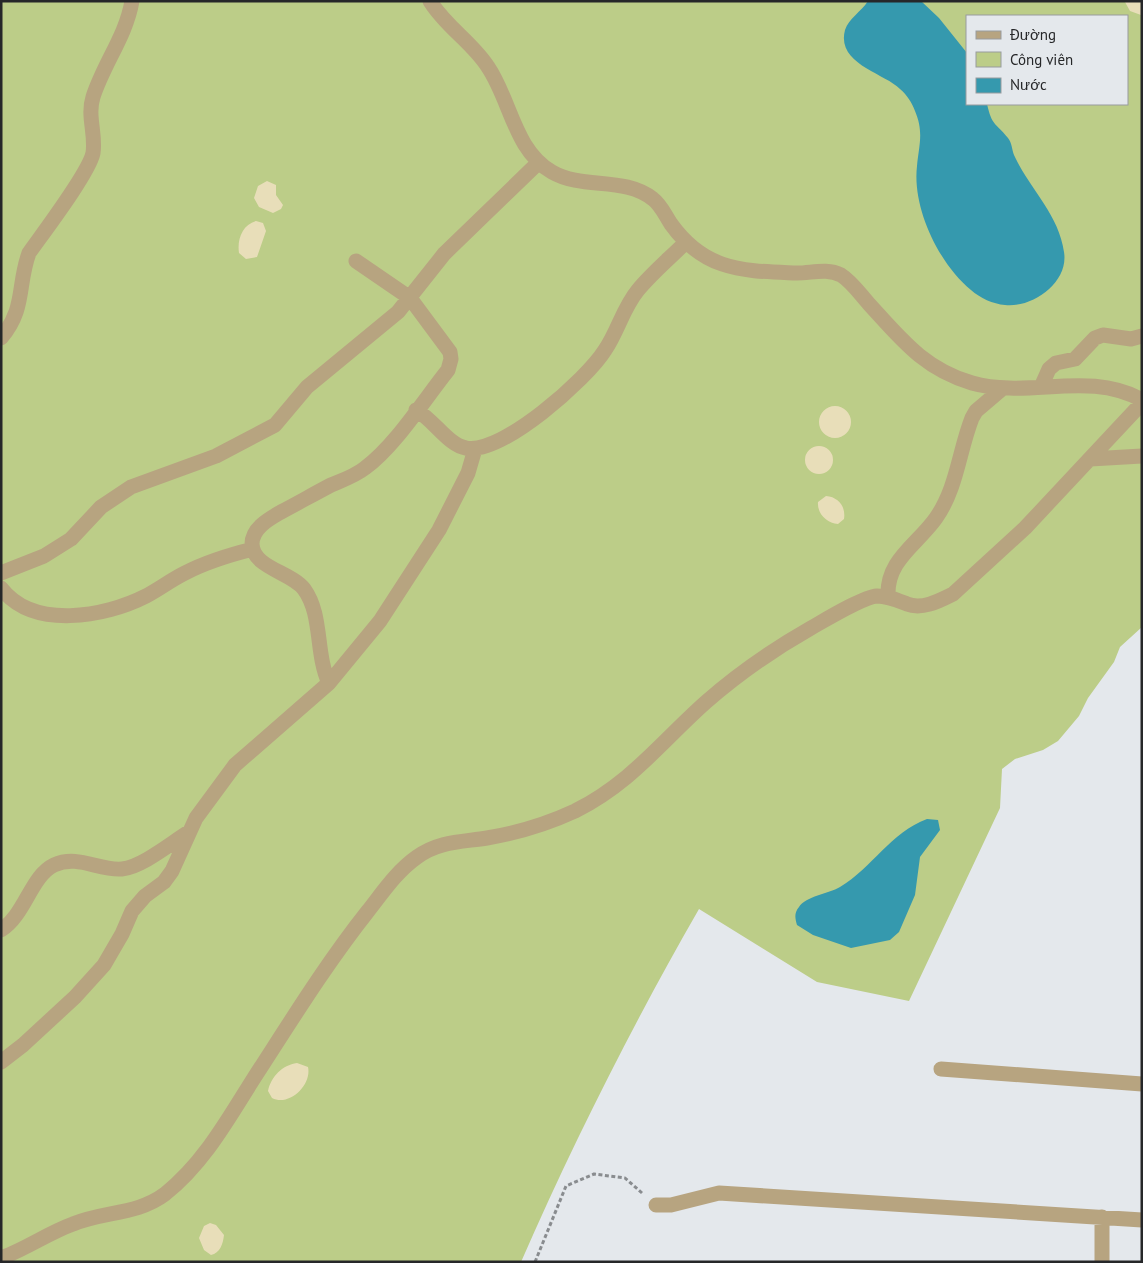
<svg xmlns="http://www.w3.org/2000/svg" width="1143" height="1263" viewBox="0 0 1143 1263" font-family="'PT Sans',sans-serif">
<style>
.green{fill:#bccd88;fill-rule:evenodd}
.sand{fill:#e8deb9}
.water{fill:#3599ae}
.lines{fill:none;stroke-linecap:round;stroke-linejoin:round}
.path{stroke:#898c8f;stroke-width:3;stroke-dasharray:4 2.5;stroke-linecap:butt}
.minor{stroke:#b7a480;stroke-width:15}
</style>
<rect width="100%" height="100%" fill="#e4e8ec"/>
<!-- green -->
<path class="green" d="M1,1H1142V627L1120,647L1114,662L1088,698L1079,716L1058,741L1043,750L1015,759L1002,769L1000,808L909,1001L817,982L699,909C633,1024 574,1141 521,1262H1ZM967,16H1127V104H967Z"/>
<!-- sand -->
<path class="sand" d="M1142,1L1141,15L1130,11L1125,2Z
M267,181L276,185V195L283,205L281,209L273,213L259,207L254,198L258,186Z
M256,221L263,223L266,231L257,257L246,259L239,253C237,240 242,225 256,221Z
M819 422a16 16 0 1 1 32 0a16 16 0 1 1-32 0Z
M805 460a14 14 0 1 1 28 0a14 14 0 1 1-28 0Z
M826,496C838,497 846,506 844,519L838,524C827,523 817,514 818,502Z
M297,1063L308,1067C312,1085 289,1107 272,1098L268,1091C271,1077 282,1065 297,1063Z
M210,1223L216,1225L224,1235C223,1244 220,1253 211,1255L204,1250L199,1238L204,1226Z"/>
<!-- water -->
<path class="water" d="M868,1H921L939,18L967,53V104H987C992,126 995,122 1008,138C1012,143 1012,150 1014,155C1029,188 1059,214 1064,252C1069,282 1033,308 1005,305C993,304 980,298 971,290C939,264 912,208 917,166C919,145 924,132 915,111C912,103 907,95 900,89C884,73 836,64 845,30C849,18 861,12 868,1Z
M927,819L938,820L940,830L920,857L915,895L899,932L890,940L851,948L813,935L797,925C795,918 794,913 799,907C806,896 828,894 840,887C872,868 891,832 927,819Z"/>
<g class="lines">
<!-- path -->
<path class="path" d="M535,1262L566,1186L594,1174L625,1178L642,1193"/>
<!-- minor -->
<path class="minor" d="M430,1C446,27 472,42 488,67C511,101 514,150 552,172C583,190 624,176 653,199C661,205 665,215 671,224C684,242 701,257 722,264C745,272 773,272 797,273C812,273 827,268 841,275C852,282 860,294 869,304C901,339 924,369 972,383C1029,399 1088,370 1142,400
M1,338C26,308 17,286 29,253C43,233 89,173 93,153C96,134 87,116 93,97C104,63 126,36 132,1
M1041,387L1049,369L1056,363L1075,359L1095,338L1103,335L1131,339L1142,336
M416,410C434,420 448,445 466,448C502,455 587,379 605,350C618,331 623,308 638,290C652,273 670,258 686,242
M1090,459L1142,456
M1,573L44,556L71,539L101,507L131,487L216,456L275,425L307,387L398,312L444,254L538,163
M1,588C33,630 105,617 146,596C159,589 171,580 185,573C206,562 229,555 253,549
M888,597C886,560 917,545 936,518C957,488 959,451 972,418L976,411L1003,388
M329,683C315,653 323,615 304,589C291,572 253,568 252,544C252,528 269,519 281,512C298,503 314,494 331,485C343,480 355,476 365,468C395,446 424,400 448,370L451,359L450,352L410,298L356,261
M1,930C25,915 31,876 54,865C78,854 99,871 122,869C142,867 171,843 189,832
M1,1062L23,1045L75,997L104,965L122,934L132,911L145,896L164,882L172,871L196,818L235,765L329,683L380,621L439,530L468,473L475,449
M941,1069L1142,1084
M656,1205H671L719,1193L1142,1220
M1,1258C26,1249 48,1233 73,1224C104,1211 137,1215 165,1194C204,1163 228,1119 254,1078C291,1021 326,964 368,911C383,892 397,871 417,857C439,841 462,842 487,838C517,833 547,824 575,811C631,783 661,742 706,702C738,674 774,649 811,628C825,620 863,597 877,596C888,596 897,600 907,604C922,610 939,601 953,594L1025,528L1142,403
M1102,1262V1217"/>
</g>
<!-- border -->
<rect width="1143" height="1263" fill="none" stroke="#262729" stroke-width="5"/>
<!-- legend -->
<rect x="966" y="15" width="162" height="90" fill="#e4e8ec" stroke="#989b9e"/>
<rect x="976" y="31" width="25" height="8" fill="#b7a480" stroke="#989b9e"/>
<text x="1010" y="40" font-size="15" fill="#262729">Đường</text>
<rect x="976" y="52" width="25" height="15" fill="#bccd88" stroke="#989b9e"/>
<text x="1010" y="65" font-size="15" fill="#262729">Công viên</text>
<rect x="976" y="78" width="25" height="15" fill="#3599ae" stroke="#989b9e"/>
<text x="1010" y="90" font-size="15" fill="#262729">Nước</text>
</svg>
